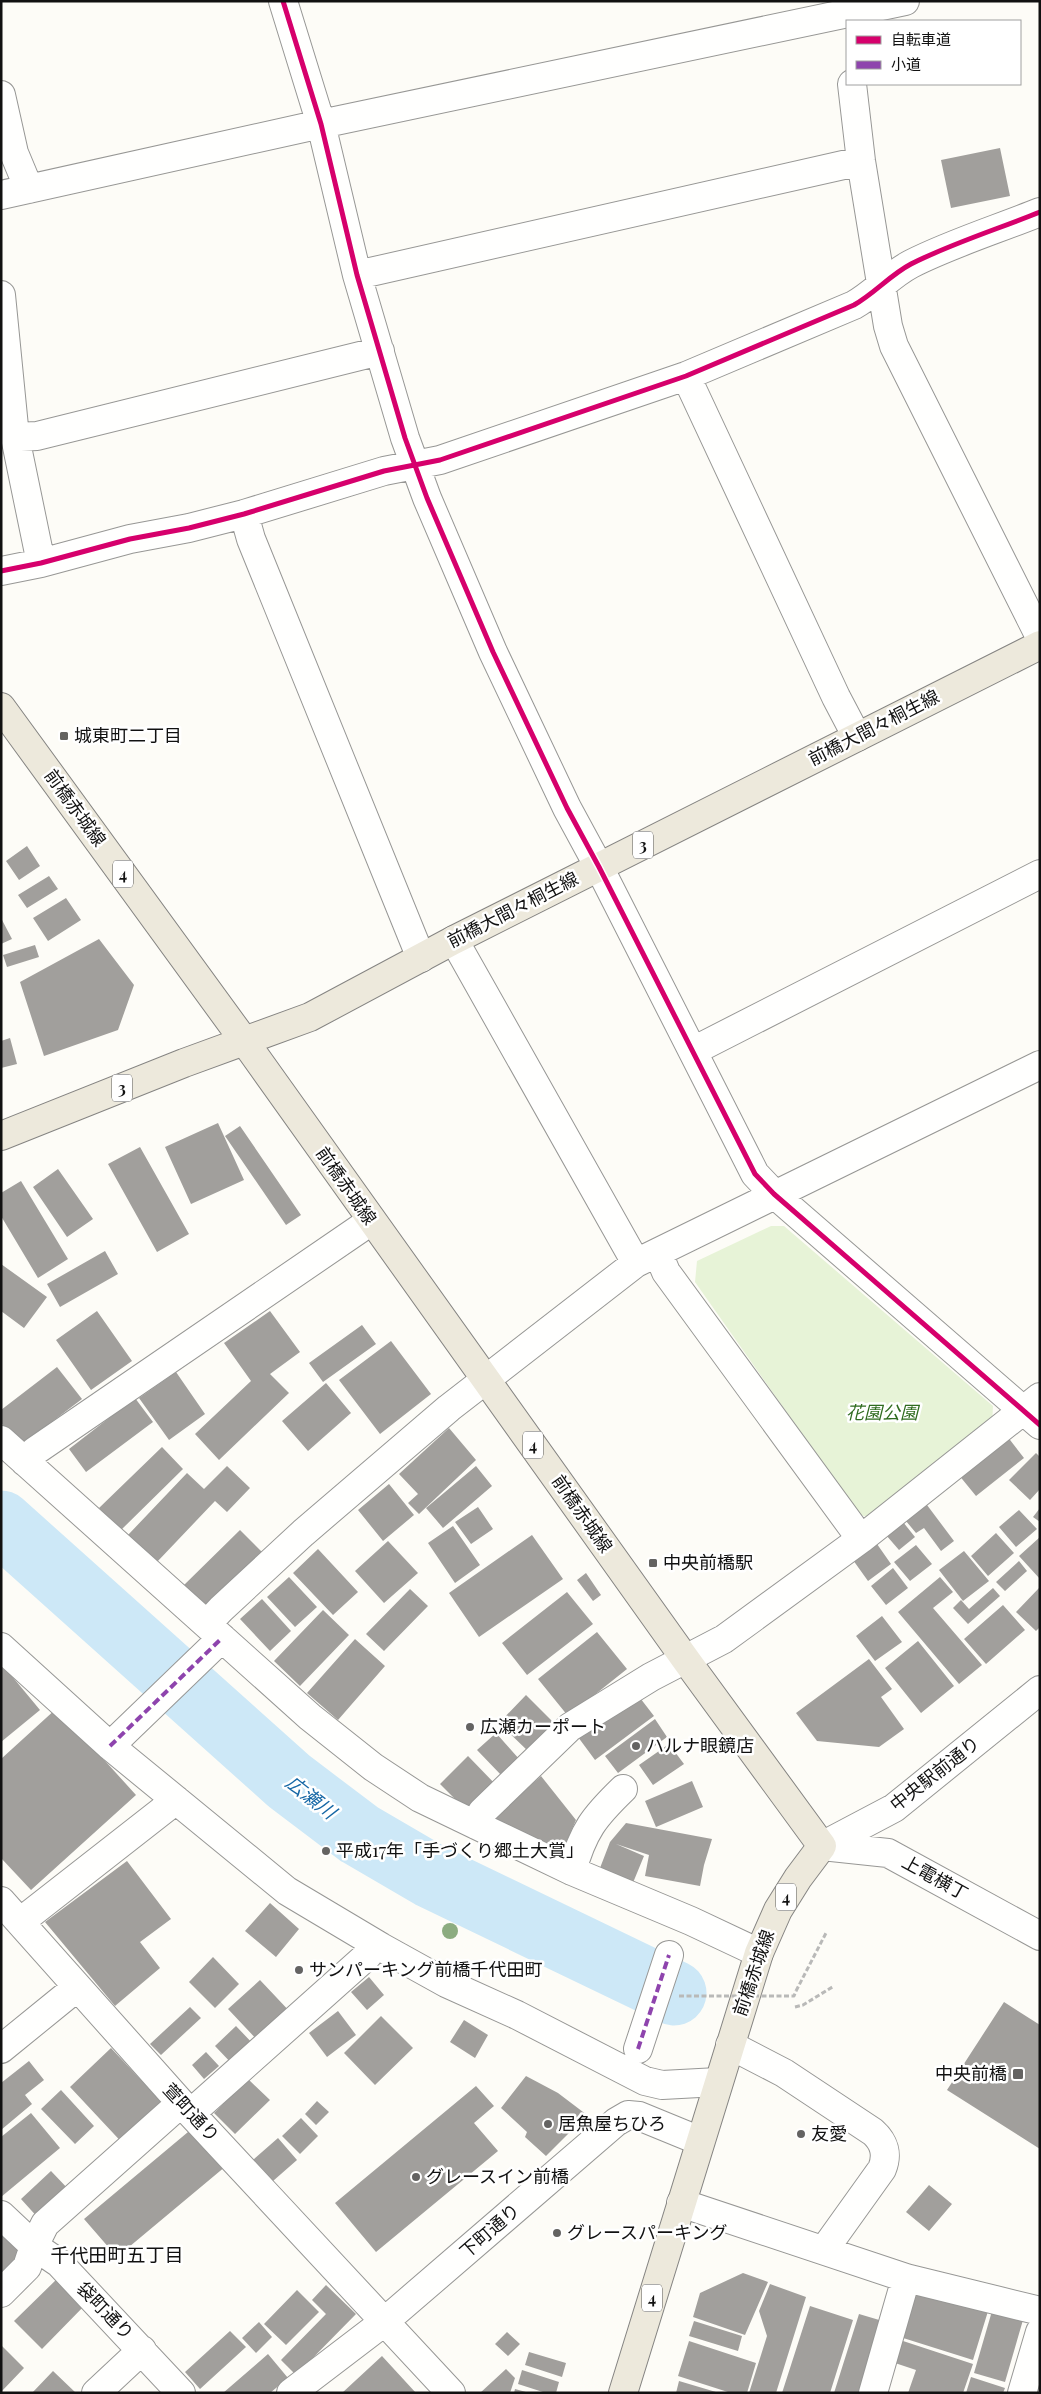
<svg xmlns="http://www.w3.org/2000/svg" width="1041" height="2394" viewBox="0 0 1041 2394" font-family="'Playfair Display','Noto Sans JP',serif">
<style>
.green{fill:#e7f3d7}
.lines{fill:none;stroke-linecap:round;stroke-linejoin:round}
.river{stroke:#cde8f7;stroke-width:65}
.building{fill:#a19f9c}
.minor-casing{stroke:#979795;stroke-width:30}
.major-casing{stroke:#858482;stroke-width:30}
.path{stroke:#b9b9b8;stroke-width:3;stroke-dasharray:5 2.5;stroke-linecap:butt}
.minor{stroke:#fffffe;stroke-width:28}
.major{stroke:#ede9dc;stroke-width:28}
.path-bridge{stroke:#b9b9b8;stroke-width:3;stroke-dasharray:5 2.5;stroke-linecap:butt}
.quiet{stroke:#8e44ad;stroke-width:4;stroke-dasharray:8 4;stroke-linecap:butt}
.cycleway-casing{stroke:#fff;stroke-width:8}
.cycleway{stroke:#d6006c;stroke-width:5}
.tree{fill:#8cac80}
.poi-dot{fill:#646362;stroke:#fff;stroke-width:2}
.labels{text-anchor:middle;stroke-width:5;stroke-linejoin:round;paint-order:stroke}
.shield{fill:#fff;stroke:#585858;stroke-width:1}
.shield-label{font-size:16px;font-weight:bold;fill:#111}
.street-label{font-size:18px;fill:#111;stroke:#fff}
.poi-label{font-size:18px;fill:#111;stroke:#fff;text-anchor:start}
.park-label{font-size:18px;font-style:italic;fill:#2f6b1f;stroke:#fff}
.water-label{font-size:19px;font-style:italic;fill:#1768a6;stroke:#fff}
.neighbourhood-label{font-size:19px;fill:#111;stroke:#fff}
</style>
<rect width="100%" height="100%" fill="#fdfcf7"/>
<!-- green -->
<path class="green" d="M771,1226H784L993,1406L992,1424L875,1518L859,1515L695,1282L697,1261Z"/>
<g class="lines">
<!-- river -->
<path class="river" d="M1,1523L289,1781L359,1834L431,1876L674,1993"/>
</g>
<!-- building -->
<path class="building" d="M1000,148L1010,196L951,208L941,160Z
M27,846L40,866L19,880L6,861Z
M49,876L58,889L27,908L18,895Z
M66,898L81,920L48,941L33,918Z
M1,918L12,939L1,944Z
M99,939L134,985L118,1030L44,1056L20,982Z
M35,945L39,957L7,967L3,955Z
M10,1038L17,1064L1,1068V1041Z
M218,1123L244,1180L191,1204L165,1147Z
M240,1126L301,1215L286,1225L225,1136Z
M140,1147L189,1234L157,1252L108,1164Z
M58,1169L93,1219L67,1237L33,1187Z
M21,1181L68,1259L38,1278L1,1216V1193Z
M105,1251L118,1274L60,1307L47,1284Z
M1,1264L47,1297L24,1328L1,1311Z
M97,1311L132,1361L91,1390L56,1340Z
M270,1311L300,1352L270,1374L289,1393L219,1460L195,1434L251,1381L224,1343Z
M362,1325L376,1344L323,1382L309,1363Z
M391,1341L431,1394L380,1434L339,1380Z
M57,1367L82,1399L20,1446L1,1423V1410Z
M176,1372L205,1414L169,1440L139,1398Z
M326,1383L351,1413L308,1451L282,1421Z
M135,1398L153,1422L86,1472L69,1449Z
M449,1428L476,1460L419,1514L408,1503L418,1494L399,1474Z
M1007,1436L1024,1458L976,1496L958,1474Z
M162,1447L183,1469L121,1530L99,1508Z
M1036,1453L1040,1457V1489L1030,1500L1009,1480Z
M227,1466L250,1488L227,1512L215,1501L157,1562L128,1535L187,1473L204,1489Z
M476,1466L492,1486L443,1528L426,1508Z
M389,1484L414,1515L383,1541L358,1510Z
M927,1505L954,1541L941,1551L924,1528L916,1533L906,1521Z
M478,1507L493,1529L471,1544L455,1522Z
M1040,1508V1522L1033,1517Z
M1019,1510L1037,1529L1016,1547L999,1527Z
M903,1522L915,1537L899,1550L886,1535Z
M453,1526L480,1565L455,1583L428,1543Z
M240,1530L268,1558L210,1614L183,1586Z
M996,1533L1014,1553L988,1576L971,1556Z
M532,1535L563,1579L479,1637L449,1593Z
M1040,1537V1579L1019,1556Z
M388,1541L418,1573L384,1603L355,1571Z
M877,1544L891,1564L868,1581L853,1560Z
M916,1545L932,1564L910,1581L894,1562Z
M318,1549L358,1592L333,1615L293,1573Z
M964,1551L989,1581L963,1601L939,1570Z
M1019,1561L1027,1571L1005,1591L996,1582Z
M893,1568L908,1588L886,1605L871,1586Z
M586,1573L601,1595L593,1601L577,1580Z
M289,1577L317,1607L295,1627L267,1597Z
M940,1577L953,1592L933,1608L982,1665L959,1684L898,1612Z
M993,1588L1000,1596L968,1624L953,1608L961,1600L969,1609Z
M1039,1588L1040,1627L1036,1631L1016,1612Z
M410,1589L428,1606L384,1651L366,1634Z
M567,1592L593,1624L527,1675L502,1643Z
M262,1599L291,1631L270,1651L240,1619Z
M1003,1605L1025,1630L986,1664L964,1639Z
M323,1610L349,1635L300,1686L274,1661Z
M882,1616L902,1642L875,1661L856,1636Z
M597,1632L627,1669L568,1716L538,1679Z
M355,1639L385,1666L338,1720L307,1693Z
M918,1641L954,1686L921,1713L885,1668Z
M869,1659L892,1689L881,1697L904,1729L879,1747L817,1741L796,1713Z
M1,1663L40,1710L1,1742Z
M637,1694L654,1716L595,1760L578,1737Z
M526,1695L557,1726L530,1753L499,1723Z
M57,1708L136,1795L31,1890L1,1858V1759Z
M655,1719L667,1737L618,1773L605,1756Z
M496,1733L520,1760L502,1776L477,1750Z
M669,1744L684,1764L653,1785L639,1765Z
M468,1756L499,1788L471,1815L440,1784Z
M541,1776L576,1820L561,1854L494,1818Z
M692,1781L703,1807L656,1827L645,1801Z
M626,1823L712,1839L704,1865L700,1886L645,1876L649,1855L616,1844L644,1856L630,1890L600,1868L610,1842Z
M127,1861L171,1919L140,1942L160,1968L115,2006L45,1922Z
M270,1903L299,1929L276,1957L245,1931Z
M213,1957L239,1984L215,2008L189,1982Z
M369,1977L384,1995L367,2010L351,1992Z
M260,1980L293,2015L261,2044L228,2009Z
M1004,2002L1040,2025V2149L947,2090Z
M190,2007L201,2018L161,2055L150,2044Z
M338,2011L356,2035L327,2057L309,2033Z
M381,2016L413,2048L375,2085L344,2053Z
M464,2020L488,2035L475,2058L450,2042Z
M236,2026L256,2047L235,2067L215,2046Z
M111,2048L169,2110L128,2149L70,2087Z
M206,2052L219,2066L204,2079L192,2065Z
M29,2061L44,2080L25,2095L32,2104L1,2130V2083Z
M526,2076L558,2093L587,2115L546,2156L525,2137L527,2132L501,2108Z
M248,2079L270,2100L235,2134L214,2113Z
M476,2086L494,2106L474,2123L498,2151L376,2252L335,2203Z
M61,2090L94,2126L75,2144L41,2109Z
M317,2101L329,2112L316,2125L305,2114Z
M31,2113L60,2148L1,2197V2137Z
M301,2118L318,2136L300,2154L282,2136Z
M194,2127L226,2166L117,2257L84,2219Z
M278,2138L297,2160L273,2181L253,2160Z
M51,2171L71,2192L40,2220L21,2199Z
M929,2185L952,2204L929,2231L906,2212Z
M1,2227L25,2251L1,2273Z
M743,2273L768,2282L745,2335L693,2317L700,2293Z
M60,2276L87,2303L42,2349L14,2321Z
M770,2284L806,2297L776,2393H749L767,2336L759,2311Z
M326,2285L356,2314L296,2375L281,2360L326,2314L312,2300Z
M297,2290L319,2312L286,2345L264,2324Z
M930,2290L989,2308L973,2360L900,2337L912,2298Z
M810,2306L853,2320L830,2393H782Z
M992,2311L1023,2320L1005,2382L974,2373Z
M859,2314L886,2322L863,2393H834Z
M694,2321L742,2336L738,2351L689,2336Z
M259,2322L272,2337L256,2353L242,2338Z
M230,2331L246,2347L200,2389L185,2372Z
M507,2332L520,2344L508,2356L495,2344Z
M900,2340L973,2364L963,2393H908L916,2370L892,2362Z
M689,2341L756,2363L747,2393H731L678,2376Z
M1,2345L24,2368L1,2392Z
M529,2352L566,2363L562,2377L525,2365Z
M268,2354L288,2378L270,2393H223Z
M382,2356L416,2393H342Z
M506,2369L515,2378L510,2393H480Z
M522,2370L559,2382L556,2393H546L518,2384Z
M53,2371L76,2393H32Z
M971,2377L1005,2388L1003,2393H966Z
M679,2381L716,2392V2393H676Z
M515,2389L526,2392V2393H514Z"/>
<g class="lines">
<!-- minor casing -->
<g class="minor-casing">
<path id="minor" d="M283,1L321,124L357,275L405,438L427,498L493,652L567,808L599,867L755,1174L774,1194L1040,1425
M852,84L861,161L888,326L894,346L1040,637
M1,95L14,153L29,189
M1,195L321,124L905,1
M357,275L861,161
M1,295L15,437L41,563
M686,376L836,697L857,737
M15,437L37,436L380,351
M244,514L251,539L421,958
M1,571L41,563L130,539L189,528L244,514L384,471L440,460L686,376L854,305C875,293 890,275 911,264C950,244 998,229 1040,212
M454,940L636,1263
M693,1051L1040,874
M658,1253L666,1272L861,1539
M1,1440L310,1717L373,1767L420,1798L476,1825L572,1871L691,1921L759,1953
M25,1462L35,1451L371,1221
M207,1624L221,1609L303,1533L449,1408L636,1263L1040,1065
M1,1647L110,1746L287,1891L381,1947L446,1983L517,2015L645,2081L662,2085L718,2082
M110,1746L222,1638
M476,1825L482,1812L570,1727L651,1677L724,1639L861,1539L1040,1397
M822,1846L894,1808L1040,1690
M822,1846L888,1853L1040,1936
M572,1871C583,1831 594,1817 623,1789
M1,1901L181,2103L451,2393
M20,1922L176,1800
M730,2045L784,2073L873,2132C884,2142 888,2154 882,2169L824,2250
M1,2049L76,1988
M638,2049L669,1955
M191,2113L368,1955L375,1944
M681,2203L906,2278L1040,2311
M1,2215L34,2246L59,2263L181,2393
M1,2293L27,2267L34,2246L45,2224L181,2103
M96,2393L142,2350
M291,2393L384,2322L616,2122L628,2115L639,2116L700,2141
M873,2393L906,2278
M1022,2393L1040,2332"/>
</g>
<!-- major casing -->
<g class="major-casing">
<path id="major" d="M1,707L245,1042L686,1660L822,1846L798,1878L778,1910L759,1953L623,2393
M1,1136L184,1063L310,1017L454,940L1040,645"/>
</g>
<!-- path -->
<path class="path" d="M796,1991L826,1933
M795,2007L803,2005L834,1986"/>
<!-- minor -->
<use href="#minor" class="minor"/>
<!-- major -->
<use href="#major" class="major"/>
<!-- path-bridge -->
<path class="path-bridge" d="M679,1996H794L796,1991"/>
<!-- quiet -->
<path class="quiet" d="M110,1746L222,1638
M638,2049L669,1955"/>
<!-- cycleway casing -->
<g class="cycleway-casing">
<path id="cycleway" d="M283,1L321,124L357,275L405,438L427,498L493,652L567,808L599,867L755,1174L774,1194L1040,1425
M1,571L41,563L130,539L189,528L244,514L384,471L440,460L686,376L854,305C875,293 890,275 911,264C950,244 998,229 1040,212"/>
</g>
<!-- cycleway -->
<use href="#cycleway" class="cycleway"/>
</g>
<!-- trees -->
<circle class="tree" cx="450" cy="1931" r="8"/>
<!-- markers -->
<g class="poi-dot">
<rect x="59" y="731" width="10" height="10" rx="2.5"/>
<rect x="648" y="1558" width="10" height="10" rx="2.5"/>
<circle cx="470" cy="1727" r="5"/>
<circle cx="636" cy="1746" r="5"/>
<circle cx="326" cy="1851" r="5"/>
<circle cx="299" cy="1970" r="5"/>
<rect x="1012" y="2068" width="12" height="12" rx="2.5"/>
<circle cx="548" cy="2124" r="5"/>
<circle cx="801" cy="2134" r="5"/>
<circle cx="416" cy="2177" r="5"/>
<circle cx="557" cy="2233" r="5"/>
</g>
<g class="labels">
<!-- shield labels -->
<g class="shield">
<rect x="633" y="831.5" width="20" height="27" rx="4"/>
<rect x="113" y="860.5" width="20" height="27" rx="4"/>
<rect x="112" y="1074.5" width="20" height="27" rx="4"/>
<rect x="523" y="1431.5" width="20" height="27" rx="4"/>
<rect x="776" y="1883.5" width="20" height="27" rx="4"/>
<rect x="642" y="2284.5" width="20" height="27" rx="4"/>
</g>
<g class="shield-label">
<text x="643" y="851">3</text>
<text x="123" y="880">4</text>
<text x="122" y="1094">3</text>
<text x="533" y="1451">4</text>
<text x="786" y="1903">4</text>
<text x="652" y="2304">4</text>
</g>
<!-- street labels -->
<g class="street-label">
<text transform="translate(874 728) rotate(-27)" y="6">前橋大間々桐生線</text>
<text transform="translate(75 808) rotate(54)" y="6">前橋赤城線</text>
<text transform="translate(513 910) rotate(-27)" y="6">前橋大間々桐生線</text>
<text transform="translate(346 1186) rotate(55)" y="6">前橋赤城線</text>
<text transform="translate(582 1514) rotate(55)" y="6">前橋赤城線</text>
<text transform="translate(935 1774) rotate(-38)" y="6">中央駅前通り</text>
<text transform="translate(935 1878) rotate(29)" y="6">上電横丁</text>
<text transform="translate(754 1973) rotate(-71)" y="6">前橋赤城線</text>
<text transform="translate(191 2113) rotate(47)" y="6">萱町通り</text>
<text transform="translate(490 2231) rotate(-41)" y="6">下町通り</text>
<text transform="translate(105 2311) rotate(46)" y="6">袋町通り</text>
</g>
<!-- poi labels -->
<g class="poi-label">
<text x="74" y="742">城東町二丁目</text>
<text x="663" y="1569">中央前橋駅</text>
<text x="480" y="1733">広瀬カーポート</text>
<text x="646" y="1752">ハルナ眼鏡店</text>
<text x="336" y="1857">平成17年「手づくり郷土大賞」</text>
<text x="309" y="1976">サンパーキング前橋千代田町</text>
<text x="1007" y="2080" text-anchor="end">中央前橋</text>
<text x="558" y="2130">居魚屋ちひろ</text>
<text x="811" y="2140">友愛</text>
<text x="426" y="2183">グレースイン前橋</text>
<text x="567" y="2239">グレースパーキング</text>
</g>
<!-- park labels -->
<g class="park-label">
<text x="882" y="1419">花園公園</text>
</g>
<!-- water labels -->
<g class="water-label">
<text transform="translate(311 1797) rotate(38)" y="7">広瀬川</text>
</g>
<!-- neighbourhood labels -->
<g class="neighbourhood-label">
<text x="117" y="2262">千代田町五丁目</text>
</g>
</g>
<!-- border -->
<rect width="1041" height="2394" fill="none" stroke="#111111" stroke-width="5"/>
<!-- legend -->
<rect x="846" y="20" width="175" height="65" fill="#ffffff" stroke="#a0a0a0"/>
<rect x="856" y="36" width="25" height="8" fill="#d6006c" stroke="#a0a0a0"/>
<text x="891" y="45" font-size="15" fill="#111111">自転車道</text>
<rect x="856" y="61" width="25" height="8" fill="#8e44ad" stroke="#a0a0a0"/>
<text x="891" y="70" font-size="15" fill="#111111">小道</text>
</svg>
